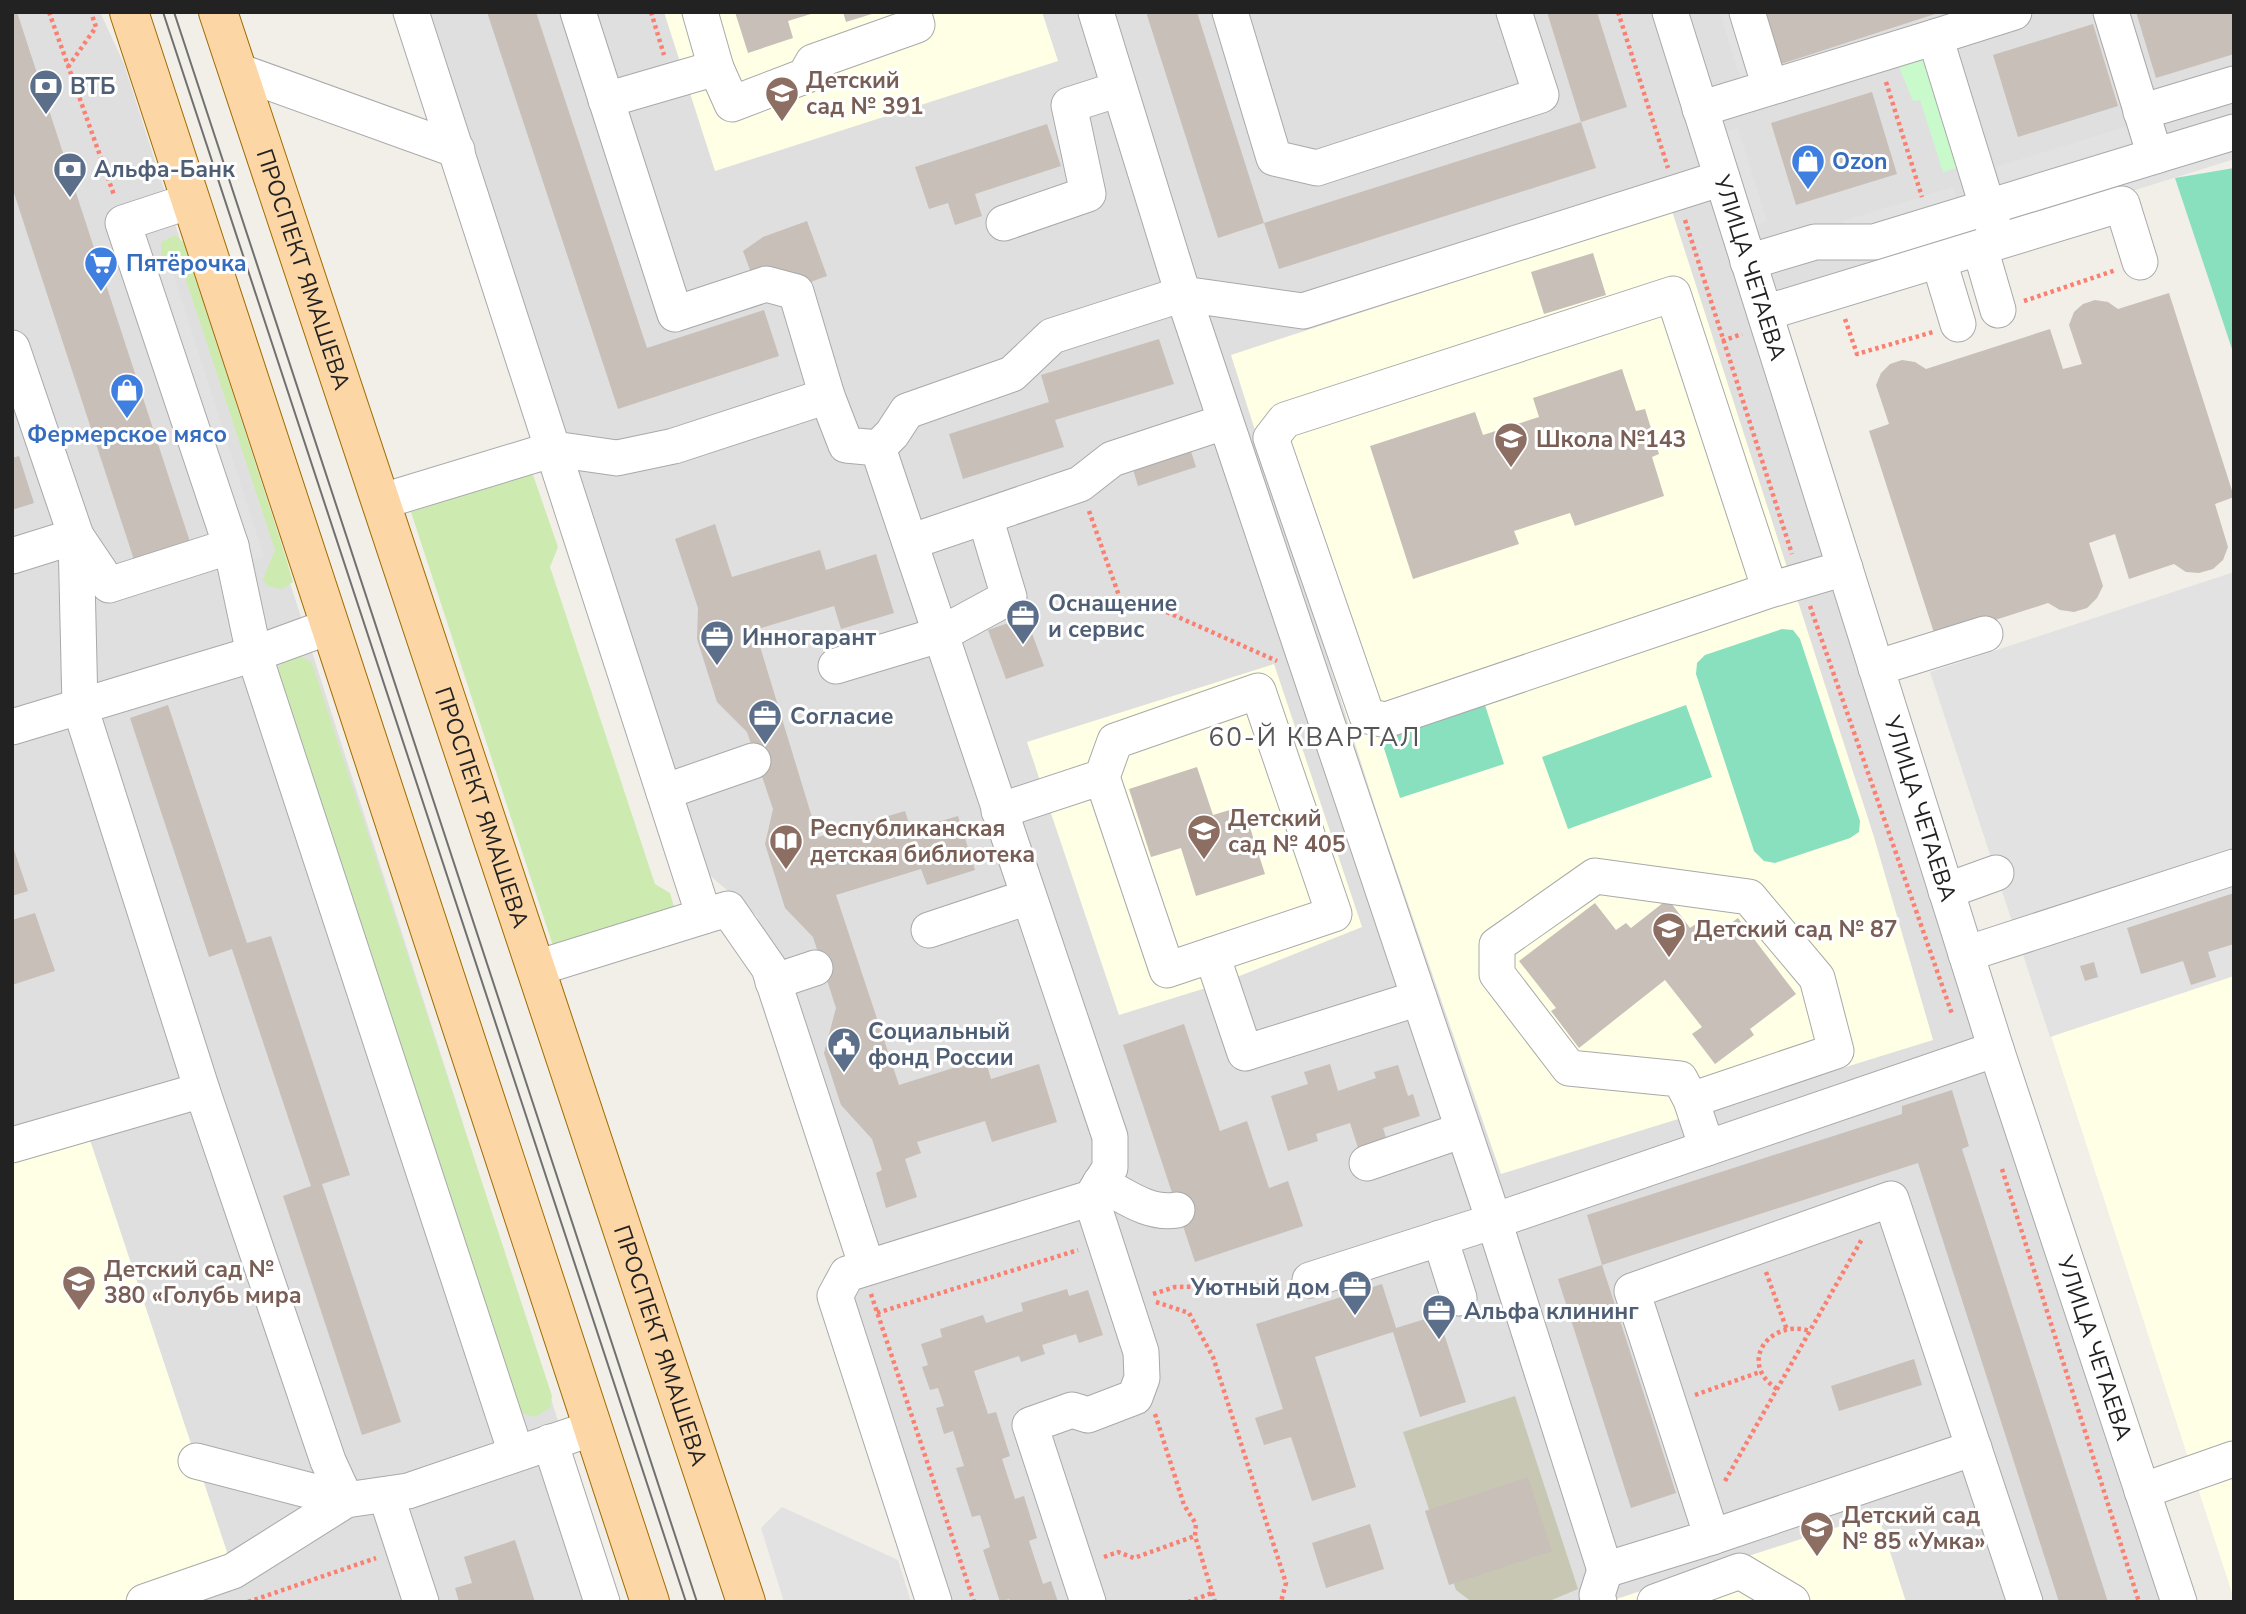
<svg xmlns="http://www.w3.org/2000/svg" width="2246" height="1614" viewBox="0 0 2246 1614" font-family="'Nunito Sans',sans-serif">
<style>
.residential{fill:#e0dfdf}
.education{fill:#ffffe5}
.construction{fill:#c7c7b4}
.grass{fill:#cdebb0}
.park{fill:#c8facc}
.pitch{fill:#88e0be}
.parking{fill:#e2e2e2}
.building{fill:#c7bfb8}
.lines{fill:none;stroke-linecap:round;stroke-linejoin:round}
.minor-casing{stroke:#a9a9a9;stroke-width:37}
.major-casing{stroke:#a06b00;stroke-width:40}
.path{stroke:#fa8072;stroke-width:4.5;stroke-dasharray:3.5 3.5;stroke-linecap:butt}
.minor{stroke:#fff;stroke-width:35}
.major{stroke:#fcd6a4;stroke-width:38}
.tram{stroke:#707070;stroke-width:2}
.labels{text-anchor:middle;stroke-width:6;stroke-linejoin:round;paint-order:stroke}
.education-label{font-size:23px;font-weight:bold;fill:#785e54;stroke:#fff;text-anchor:start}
.service-label{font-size:23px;font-weight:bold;fill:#4e5e75;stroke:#fff;text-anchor:start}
.shop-label{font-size:23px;font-weight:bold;fill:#366cbe;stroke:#fff;text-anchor:start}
.street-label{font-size:23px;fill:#222;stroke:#fff}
.quarter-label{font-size:26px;letter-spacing:2px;fill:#555;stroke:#fff}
</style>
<rect width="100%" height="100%" fill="#f2efe9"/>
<!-- residential -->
<path class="residential" d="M12,12H100L124,64L616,1602H12Z
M424,12H1664L2170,1602H942L842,1297L875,1273L757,916L706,872Z
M1683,12H2234V159L1775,302Z"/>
<!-- education -->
<path class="education" d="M664,12H1042L1058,61L715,171Z
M1672,211L1874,837L1933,1040L1501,1174L1379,819L1231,355Z
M2234,573V1599L2055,1048L1937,672Z
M1274,664L1362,927L1222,983L1119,1015L1027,742Z
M89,1137L231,1564L119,1602H12V1163Z
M1878,1514L1906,1602H1607Z"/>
<!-- construction -->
<path class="construction" d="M1515,1396L1578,1589L1547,1602H1472L1456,1590L1403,1432Z"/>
<!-- grass -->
<path class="grass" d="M175,235L184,243L286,558L293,582L282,589L267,586L263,579L275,550L179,259L164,263L161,259V242Z
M532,472L558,547L550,567L655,884L670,893L676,914L555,952L411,512Z
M300,655L312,663L552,1396L550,1408L535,1417L518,1412L274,676L280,665Z"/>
<!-- park -->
<path class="park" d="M1927,59L1963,166L1943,172L1920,100L1913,101L1899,67Z"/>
<!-- pitch -->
<path class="pitch" d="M2234,168V355L2175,178Z
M1782,629L1793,630L1800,639L1860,821L1859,832L1850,838L1775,863L1764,861L1754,851L1696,674L1697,663L1705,655Z
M1484,702L1504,764L1400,798L1380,736Z
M1686,705L1712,777L1568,829L1542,757Z"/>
<!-- parking -->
<path class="parking" d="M1720,12H1736L1756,77L1741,81Z
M2128,126L2133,143L2001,183L1996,167Z
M1738,128L1767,221L1751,227L1722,133Z
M2234,141V159L2005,230L2000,214Z
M1953,187L1958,202L1848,236L1843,221Z
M171,267L264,557L248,561L155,272Z
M2234,572V976L2050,1037L1930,672Z
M782,1507L898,1560L911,1602H784L761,1528Z"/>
<!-- building -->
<path class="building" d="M12,12H17L192,548L136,566L12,187Z
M487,12H536L647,348L764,310L779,356L618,409Z
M735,12H814V13L788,21L793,38L748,53Z
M843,12H875V13L846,22Z
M1146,12H1197L1264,223L1218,238Z
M1547,12H1597L1627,107L1581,122Z
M1765,12H1938V13L1781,64Z
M2136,12H2234V54L2156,78Z
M2093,24L2118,106L2018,137L1993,55Z
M1872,92L1897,174L1796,205L1771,123Z
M1581,122L1596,168L1279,269L1264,223Z
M1047,124L1061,166L975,194L982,216L955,225L948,203L929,209L915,167Z
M807,221L827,276L761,300L743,251L763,237Z
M1593,253L1606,295L1544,314L1531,272Z
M2169,293L2234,497L2215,504L2228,547L2223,560L2213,569L2199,573L2186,572L2174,564L2129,579L2115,534L2089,543L2103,586L2097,598L2087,608L2074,612L2060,610L2048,603L1936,639L1869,431L1889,424L1876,385L1881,373L1890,364L1902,360L1915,362L1926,369L2050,329L2063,369L2082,364L2069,325L2074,312L2083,304L2095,300L2108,302L2118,309Z
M1159,339L1174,384L1055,420L1064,447L963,479L949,434L1049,402L1041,375Z
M1622,369L1636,411L1645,409L1659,454L1652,457L1664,496L1575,526L1570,513L1514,531L1519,544L1413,579L1370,446L1475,412L1483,435L1539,417L1533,398Z
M1189,445L1196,467L1138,486L1131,463Z
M19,456L34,503L12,510V458Z
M715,524L732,577L820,550L826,570L876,554L894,613L841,629L834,606L755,630L818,837L905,811L911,830L958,816L975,870L927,885L921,869L836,895L899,1085L985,1058L991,1079L1039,1064L1057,1122L992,1142L985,1121L917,1142L921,1153L905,1159L917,1197L886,1208L876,1173L882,1170L872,1139L841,1105L824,1053L836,1008L813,937L785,908L765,844L773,809L747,732L717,702L697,639L698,608L675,539Z
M1026,617L1044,666L1006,679L988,630Z
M168,705L247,943L271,936L350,1175L322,1184L401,1422L362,1435L283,1196L311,1186L232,949L209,957L130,718Z
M1197,767L1213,815L1243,806L1265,874L1196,896L1181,848L1151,857L1129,789Z
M12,844L28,891L12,896Z
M2234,893V944L2208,952L2216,977L2191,985L2183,961L2141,974L2127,928Z
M1668,899L1690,928L1703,919L1715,935L1738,918L1796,994L1750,1029L1754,1035L1715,1064L1692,1034L1702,1027L1665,980L1579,1048L1551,1011L1556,1008L1519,961L1595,903L1616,930L1626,923L1631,928Z
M35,913L55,971L12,985V920Z
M2094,962L2098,977L2085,981L2080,966Z
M1184,1024L1220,1131L1247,1121L1269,1188L1288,1181L1303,1226L1195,1262L1123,1045Z
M1330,1064L1338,1091L1376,1078L1374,1072L1398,1065L1408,1096L1413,1094L1420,1116L1383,1128L1387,1141L1359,1151L1350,1123L1316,1134L1318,1141L1288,1151L1271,1096L1308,1084L1304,1072Z
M1952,1090L1969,1146L1962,1149L2108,1602H2059L1918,1163L1602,1265L1587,1215L1902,1114V1106Z
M1602,1265L1676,1493L1631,1508L1558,1279Z
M1382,1284L1396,1328L1438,1315L1466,1402L1420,1417L1393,1332L1315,1357L1356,1487L1312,1501L1291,1437L1264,1445L1255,1418L1283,1409L1256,1324Z
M1067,1289L1069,1296L1088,1290L1103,1335L1079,1343L1076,1334L1042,1345L1045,1354L1021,1362L1019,1356L974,1371L988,1414L996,1412L1010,1456L1002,1459L1015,1499L1024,1496L1037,1538L1029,1541L1043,1584L1051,1581L1058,1602H1010L1009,1599L1000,1602L983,1550L990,1547L980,1515L972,1517L956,1468L964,1466L953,1431L944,1434L936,1408L944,1406L938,1388L930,1390L922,1367L928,1365L921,1344L942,1337L940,1329L983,1315L986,1323L1023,1311L1021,1303Z
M1914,1359L1922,1385L1839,1411L1831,1386Z
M1528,1477L1552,1551L1449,1585L1425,1511Z
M1370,1524L1384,1569L1326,1588L1312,1543Z
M515,1540L535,1602H459L455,1588L472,1583L464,1557Z"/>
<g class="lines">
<!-- minor casing -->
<g class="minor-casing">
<g id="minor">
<path d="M411,12L704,916L537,968"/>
<path d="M578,12L675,314L766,284L796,292L827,396"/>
<path d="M700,12L716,68"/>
<path d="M1096,12L1183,294L1303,311L1722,178"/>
<path d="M1230,12L1274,158L1317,168L1541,95L1514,12"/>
<path id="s1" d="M1670,12L1996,1049L2179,1602"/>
<path d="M1747,12L1770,87"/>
<path d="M238,71L457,150"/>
<path d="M606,100L716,68L732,104L805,76L813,62L917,25L913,12"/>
<path d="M1700,109L1935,37"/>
<path d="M2141,112L2234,84"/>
<path d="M2155,156L2234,132"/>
<path d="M190,201L123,223L231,546L254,654L516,1453"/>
<path d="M1004,223L1088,194L1069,105L1119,89"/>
<path d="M1994,228L1935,37L2014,12"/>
<path d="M1980,248L1998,310"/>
<path d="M1939,261L1958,324"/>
<path d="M1748,262L1815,242H1874L2155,156L2111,12"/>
<path d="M1765,313L2122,204L2140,262"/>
<path d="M12,348L76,536L109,585L231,546"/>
<path d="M878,448L892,434L907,411L1012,374L1052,336L1183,294L1494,1221L1605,1570L1712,1537L1632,1291L1891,1199L2025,1602"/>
<path d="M383,501L554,449L617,458L674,446L827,396L846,445L878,448L1110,1137V1168L1091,1198L847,1274L835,1296L934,1602"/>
<path d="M76,536L80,707L202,1090L328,1461L346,1500"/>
<path d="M910,542L1080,484L1112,459L1224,422"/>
<path d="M12,556L76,536"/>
<path d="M1770,590L1386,720L1367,716L1271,438L1285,420L1673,294L1770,590L1845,568"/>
<path d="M836,666L939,635L1009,597L985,517"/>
<path d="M1876,668L1985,634"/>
<path d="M12,727L254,654L331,626"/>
<path d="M664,792L753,761"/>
<path d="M999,811L1102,777L1167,970L1334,914L1258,691L1115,741L1102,777"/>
<path d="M1946,891L1996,873"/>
<path d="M704,916L728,909L769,968L867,1267"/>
<path d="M929,930L1028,897"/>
<path d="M1966,954L2234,867"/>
<path d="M1212,955L1245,1053L1419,998"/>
<path d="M773,982L815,968"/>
<path d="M1691,1100L1680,1079L1569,1068L1497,974V945L1595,876L1749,897L1817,978L1836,1051L1691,1100L1707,1148"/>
<path d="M12,1145L202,1090"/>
<path d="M1367,1163L1463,1130"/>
<path d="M1100,1183C1125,1196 1149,1215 1177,1210"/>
<path d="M1440,1238L1459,1298"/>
<path d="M1310,1280L1494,1221L1996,1049"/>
<path d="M550,1442L602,1602"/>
<path d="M196,1461L346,1500"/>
<path d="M2142,1491L2233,1459"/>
<path d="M386,1495L421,1602"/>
<path d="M1712,1537L1974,1448"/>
<path d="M144,1602L233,1571L346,1500L408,1491L593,1428"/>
<path d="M1088,1602L1030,1425L1072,1410L1088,1415L1135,1397L1142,1378L1141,1352L1091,1198"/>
<path d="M1599,1602L1597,1595L1605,1570"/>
<path d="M1655,1602L1740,1571L1792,1602"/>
</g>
</g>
<!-- major casing -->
<g class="major-casing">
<g id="major">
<path d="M129,12L650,1602"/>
<path id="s2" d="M218,12L746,1602"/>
</g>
</g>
<!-- path -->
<path class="path" d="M49,12L114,195
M651,12L664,55
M1618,12L1668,168
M68,67L96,27L91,12
M1886,82L1922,197
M1685,220L1792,554
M2024,301L2116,270
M1845,319L1857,354L1933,332
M1722,341L1742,334
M1089,511L1123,607L1151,605L1277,661
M1810,606L1952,1014
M2002,1169L2139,1602
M1766,1272L1787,1330
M871,1294L974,1602
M1153,1294L1175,1287L1283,1285
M1156,1302L1189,1313L1213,1357L1286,1583L1281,1602
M877,1313L1078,1250
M1777,1389C1736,1362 1771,1318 1810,1331
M1695,1395L1760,1372
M1155,1414L1184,1505L1196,1524L1195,1536L1215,1602
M1725,1481L1862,1239
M1104,1557L1118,1552L1134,1558L1195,1536
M248,1602L376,1558
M1188,1602L1212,1593"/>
<!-- minor -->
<use href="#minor" class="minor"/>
<!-- major -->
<use href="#major" class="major"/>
<!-- tram -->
<path class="tram" d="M163,12L686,1602
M174,12L697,1602"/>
</g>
<!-- icons -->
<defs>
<g id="bank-pin" transform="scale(1.75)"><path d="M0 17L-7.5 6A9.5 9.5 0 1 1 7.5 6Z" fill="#5c6f8a" stroke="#fff"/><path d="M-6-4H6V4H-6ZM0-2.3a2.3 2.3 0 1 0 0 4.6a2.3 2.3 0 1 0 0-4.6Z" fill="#fff"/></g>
<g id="school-pin" transform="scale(1.75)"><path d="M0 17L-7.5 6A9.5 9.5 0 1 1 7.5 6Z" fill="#8d6e63" stroke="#fff"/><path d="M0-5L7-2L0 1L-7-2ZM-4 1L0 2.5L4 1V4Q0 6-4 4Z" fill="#fff"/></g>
<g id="shop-pin" transform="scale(1.75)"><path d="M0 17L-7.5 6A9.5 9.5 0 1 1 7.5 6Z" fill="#3f7fe0" stroke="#fff"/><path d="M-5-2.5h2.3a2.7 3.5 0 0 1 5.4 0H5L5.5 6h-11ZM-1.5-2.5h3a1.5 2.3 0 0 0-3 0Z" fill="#fff"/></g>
<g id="supermarket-pin" transform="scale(1.75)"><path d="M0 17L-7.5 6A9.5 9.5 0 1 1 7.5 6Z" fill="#3f7fe0" stroke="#fff"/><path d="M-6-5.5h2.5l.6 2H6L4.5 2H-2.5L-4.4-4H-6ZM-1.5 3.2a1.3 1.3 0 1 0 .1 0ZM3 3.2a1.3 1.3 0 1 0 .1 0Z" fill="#fff"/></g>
<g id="office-pin" transform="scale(1.75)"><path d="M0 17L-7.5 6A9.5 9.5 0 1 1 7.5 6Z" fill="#5c6f8a" stroke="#fff"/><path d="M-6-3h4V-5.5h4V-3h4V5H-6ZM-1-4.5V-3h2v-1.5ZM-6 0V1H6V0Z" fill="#fff"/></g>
<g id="library-pin" transform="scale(1.75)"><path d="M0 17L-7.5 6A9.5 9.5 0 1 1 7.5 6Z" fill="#8d6e63" stroke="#fff"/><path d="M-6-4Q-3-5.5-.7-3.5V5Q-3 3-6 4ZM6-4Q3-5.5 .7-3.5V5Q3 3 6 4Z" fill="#fff"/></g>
<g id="civic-pin" transform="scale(1.75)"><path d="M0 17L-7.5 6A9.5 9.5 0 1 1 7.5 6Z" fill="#5c6f8a" stroke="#fff"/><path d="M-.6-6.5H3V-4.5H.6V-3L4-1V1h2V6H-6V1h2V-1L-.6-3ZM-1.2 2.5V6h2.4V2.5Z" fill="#fff"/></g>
</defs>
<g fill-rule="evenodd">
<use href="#bank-pin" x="46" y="86"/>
<use href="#school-pin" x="782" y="93"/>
<use href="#shop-pin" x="1808" y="161"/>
<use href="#bank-pin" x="70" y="169"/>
<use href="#supermarket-pin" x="101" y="263"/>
<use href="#shop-pin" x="127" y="390"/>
<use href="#school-pin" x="1511" y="439"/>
<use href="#office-pin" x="1023" y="616"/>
<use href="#office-pin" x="717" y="637"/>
<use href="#office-pin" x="765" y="716"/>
<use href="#school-pin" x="1204" y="831"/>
<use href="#library-pin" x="786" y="841"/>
<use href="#school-pin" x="1669" y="929"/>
<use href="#civic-pin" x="844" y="1044"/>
<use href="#school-pin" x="79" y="1282"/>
<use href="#office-pin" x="1355" y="1287"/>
<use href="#office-pin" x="1439" y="1311"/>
<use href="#school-pin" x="1817" y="1528"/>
</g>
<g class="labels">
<!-- education labels -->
<g class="education-label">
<text x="806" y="88">Детский<tspan x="806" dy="26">сад № 391</tspan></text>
<text x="1536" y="447">Школа №143</text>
<text x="1228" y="826">Детский<tspan x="1228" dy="26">сад № 405</tspan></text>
<text x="810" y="836">Республиканская<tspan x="810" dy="26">детская библиотека</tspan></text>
<text x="1694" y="937">Детский сад № 87</text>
<text x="104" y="1277">Детский сад №<tspan x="104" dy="26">380 «Голубь мира</tspan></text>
<text x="1842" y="1523">Детский сад<tspan x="1842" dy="26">№ 85 «Умка»</tspan></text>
</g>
<!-- service labels -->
<g class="service-label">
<text x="70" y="94">ВТБ</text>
<text x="94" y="177">Альфа-Банк</text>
<text x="1048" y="611">Оснащение<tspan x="1048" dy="26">и сервис</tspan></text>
<text x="742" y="645">Инногарант</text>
<text x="790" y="724">Согласие</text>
<text x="868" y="1039">Социальный<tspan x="868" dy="26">фонд России</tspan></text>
<text x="1330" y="1295" text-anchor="end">Уютный дом</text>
<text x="1464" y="1319">Альфа клининг</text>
</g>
<!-- shop labels -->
<g class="shop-label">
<text x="1832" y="169">Ozon</text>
<text x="126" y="271">Пятёрочка</text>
<text x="127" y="442" text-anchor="middle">Фермерское мясо</text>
</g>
<!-- street labels -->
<g class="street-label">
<text dy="8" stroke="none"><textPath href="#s1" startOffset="268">УЛИЦА ЧЕТАЕВА</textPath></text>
<text dy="8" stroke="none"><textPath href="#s2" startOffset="271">ПРОСПЕКТ ЯМАШЕВА</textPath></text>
<text dy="8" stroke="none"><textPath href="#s2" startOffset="838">ПРОСПЕКТ ЯМАШЕВА</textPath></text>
<text dy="8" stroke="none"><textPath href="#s1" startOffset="835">УЛИЦА ЧЕТАЕВА</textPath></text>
<text dy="8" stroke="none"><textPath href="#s2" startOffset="1405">ПРОСПЕКТ ЯМАШЕВА</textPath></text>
<text dy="8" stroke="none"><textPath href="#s1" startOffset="1402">УЛИЦА ЧЕТАЕВА</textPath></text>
</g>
<!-- quarter labels -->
<g class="quarter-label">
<text x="1315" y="746">60-Й КВАРТАЛ</text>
</g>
</g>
<!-- border -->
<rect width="2246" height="1614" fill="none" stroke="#222222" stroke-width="28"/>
</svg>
